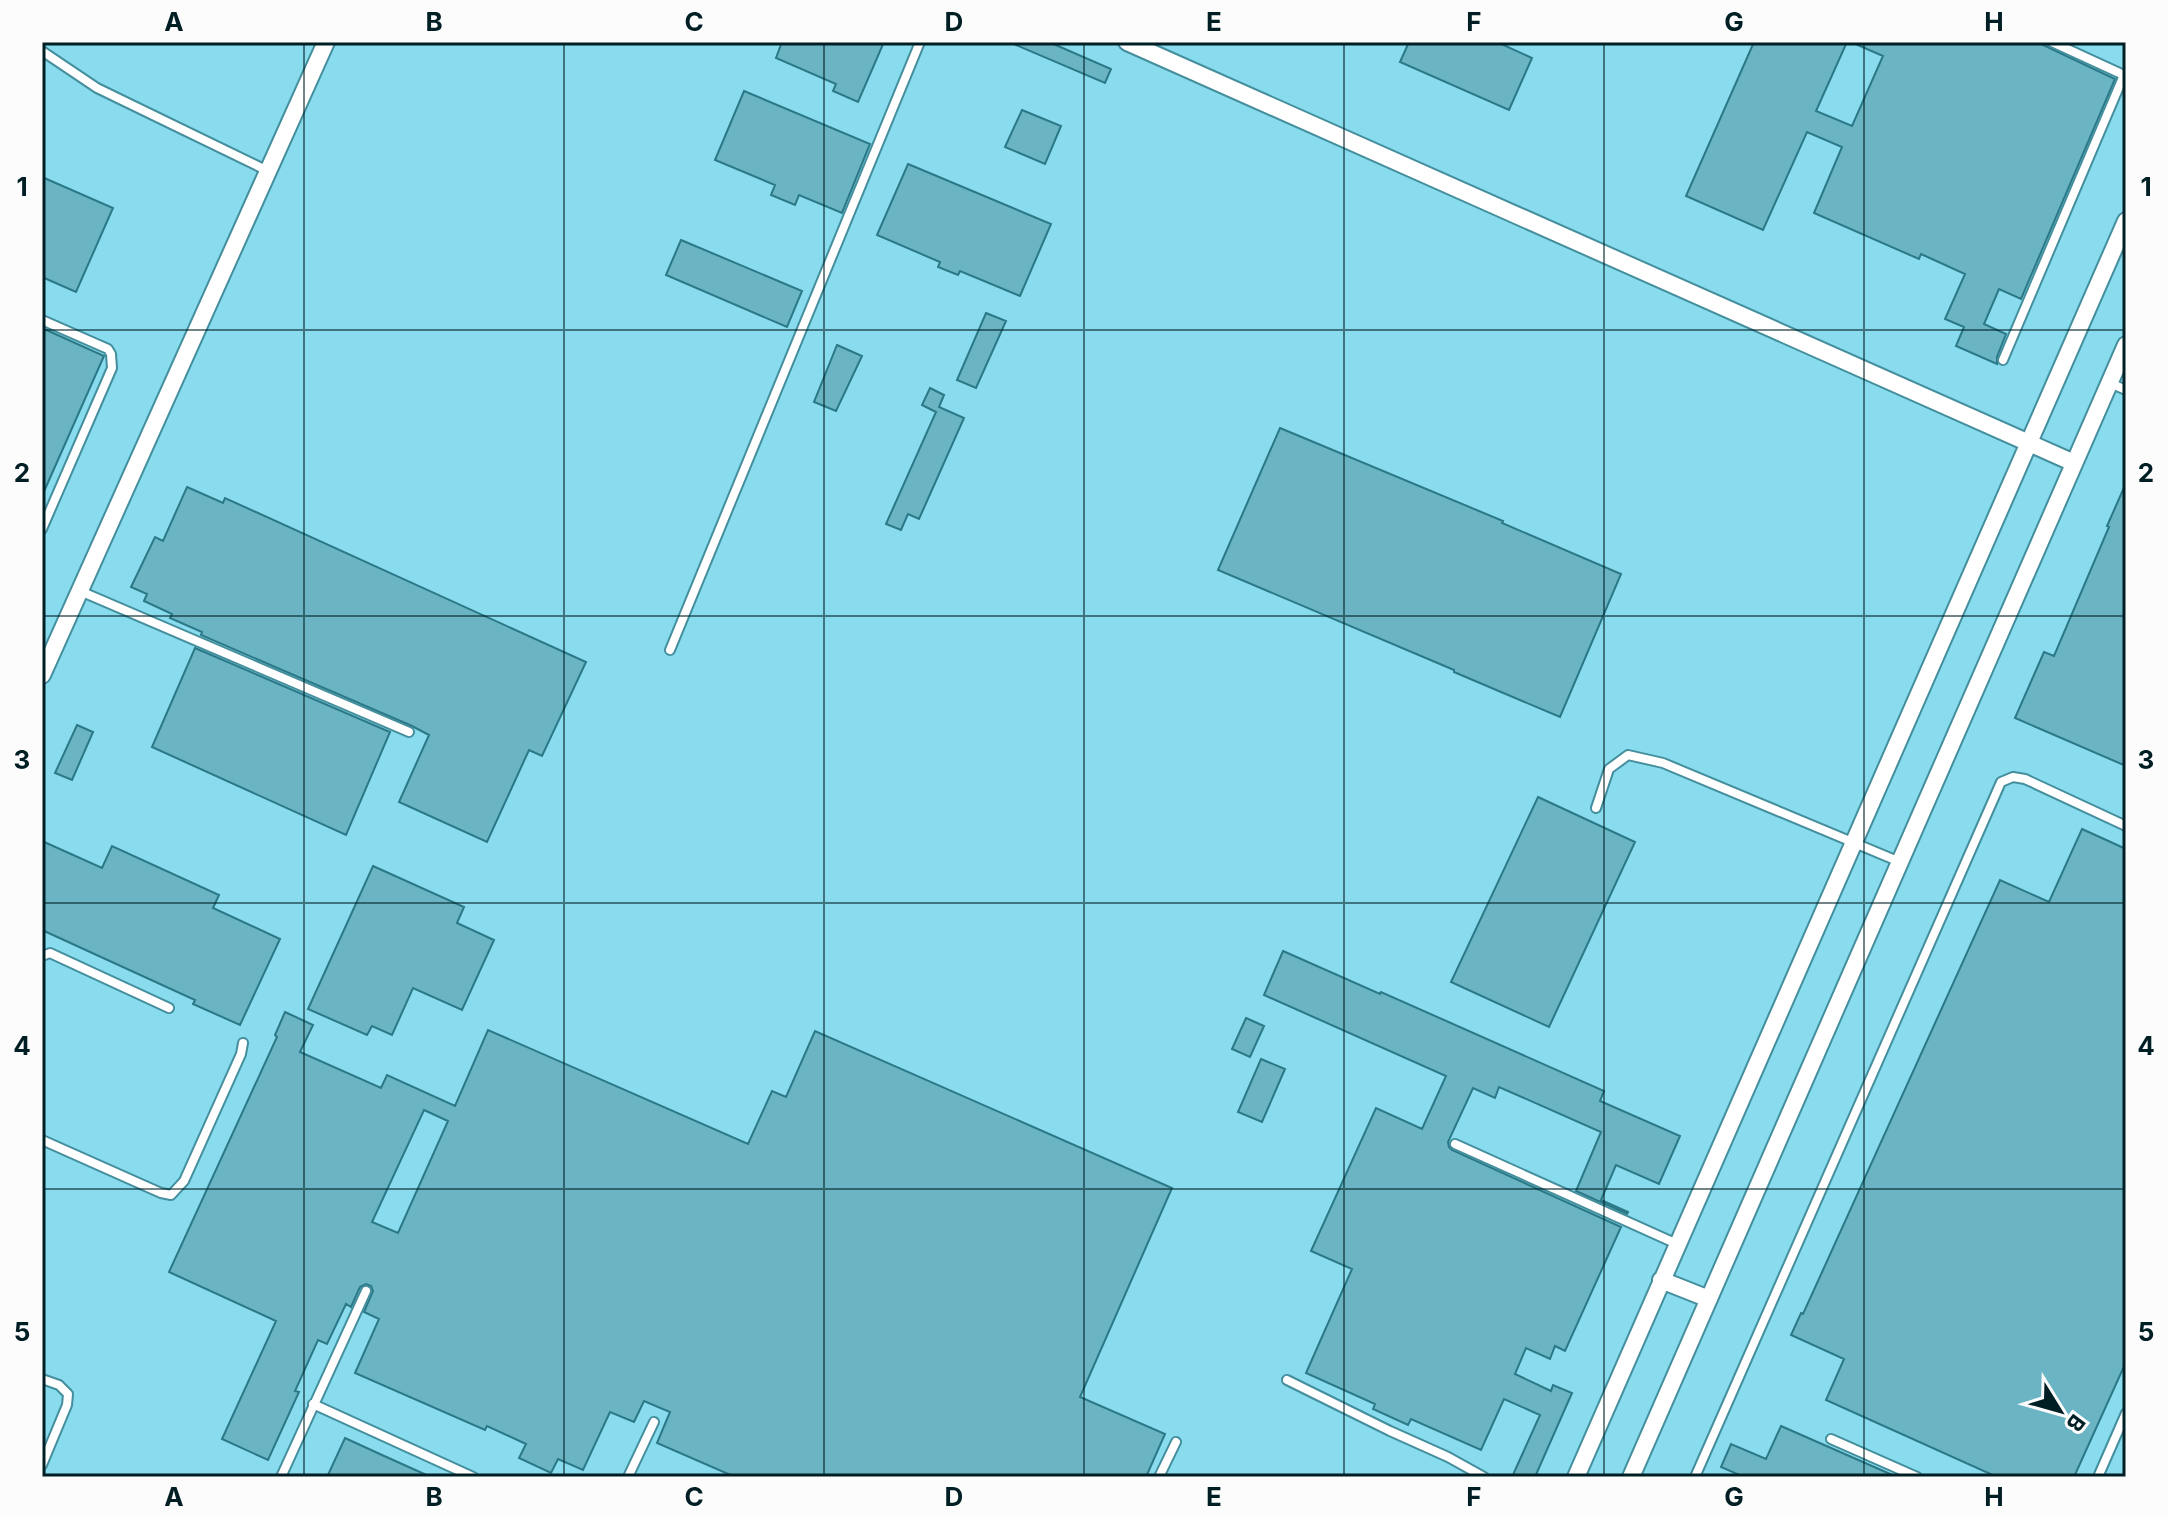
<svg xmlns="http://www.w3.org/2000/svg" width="2168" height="1519" viewBox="0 0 2168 1519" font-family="Inter,sans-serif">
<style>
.built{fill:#88dcee}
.building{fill:#6ab4c3;stroke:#2b7887;stroke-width:2;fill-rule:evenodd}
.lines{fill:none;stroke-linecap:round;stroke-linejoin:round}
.lane-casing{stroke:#448e9d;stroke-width:12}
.street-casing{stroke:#448e9d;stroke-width:20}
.lane{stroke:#fff;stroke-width:8}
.street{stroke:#fff;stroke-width:16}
.grid{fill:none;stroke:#001f25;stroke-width:2;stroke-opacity:0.55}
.neatline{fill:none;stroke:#001f25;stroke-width:3}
.grid-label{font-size:26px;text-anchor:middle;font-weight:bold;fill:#001f25}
</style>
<rect width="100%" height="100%" fill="#9fe9f9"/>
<!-- built -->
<path class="built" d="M42,42H2126V1477H42Z"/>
<!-- building -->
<path class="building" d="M782,42H884L858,102L833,91L836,84L776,58Z
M1009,42H1049L1111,69L1105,83Z
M1409,42H1497L1532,58L1509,110L1400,62Z
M1754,42H1847L1816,111L1852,126L1883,56L1851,42H2037L2115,79L2021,299L1999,289L1984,324L2006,334L1997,357V364L1956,346L1964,327L1945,319L1965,274L1921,254L1919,259L1814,213L1842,147L1807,132L1763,230L1686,196Z
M744,91L870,144L842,213L799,195L795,205L771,195L775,185L715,160Z
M1022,110L1061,126L1045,164L1005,147Z
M908,164L1051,224L1020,296L960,271L958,275L938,267L940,262L877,235Z
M42,177L113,208L76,292L42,277Z
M681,240L802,291L787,327L666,275Z
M986,313L1006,321L976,388L957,380Z
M42,328L104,356L42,496Z
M837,345L862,356L836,411L814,402Z
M930,388L944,395L939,407L964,418L919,519L908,514L901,530L886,524L936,412L922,405Z
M1280,428L1503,521L1502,523L1621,574L1560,717L1454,672V670L1218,570Z
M2126,483V766L2015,718L2044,652L2054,656L2109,527L2107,526Z
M187,487L223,503L225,498L586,662L542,756L529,750L487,842L399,802L429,735L412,726L201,635L202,632L170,618L172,614L144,601L147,594L131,587L155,537L163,541Z
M195,648L390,732L346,835L152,747Z
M77,725L93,732L72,780L55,773Z
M1538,797L1635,842L1549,1027L1451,982Z
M2082,829L2126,849V1362L2074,1477H1997L1826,1400L1844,1359L1791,1335L1801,1313L1803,1314L2000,880L2049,902Z
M42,841L102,868L112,846L219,895L213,908L280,939L240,1025L193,1004L195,1000L42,930Z
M373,866L464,907L457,923L494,940L462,1010L413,988L392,1035L372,1026L367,1035L308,1009Z
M1283,951L1380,994L1381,992L1604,1091L1600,1101L1680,1136L1659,1184L1616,1165L1601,1200L1628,1212L1627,1214L1576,1191L1601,1132L1499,1087L1495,1098L1473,1088L1448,1142L1449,1147L1452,1150L1621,1227L1565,1351L1555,1346L1550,1359L1526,1348L1515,1374L1551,1391L1553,1385L1572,1393L1535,1477H1512L1540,1415L1504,1399L1481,1450L1411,1419L1408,1425L1373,1409L1375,1404L1306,1373L1352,1269L1311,1251L1376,1108L1422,1129L1446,1076L1264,995Z
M285,1012L313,1025L300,1052L381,1088L387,1075L455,1106L488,1030L748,1144L772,1091L786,1097L815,1031L1172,1188L1080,1397L1165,1434L1146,1477H735L657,1443L670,1412L644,1401L634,1422L610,1412L583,1470L558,1459L551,1473L519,1458L526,1444L487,1426L485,1430L355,1373L379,1319L364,1312L373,1291L371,1286L366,1284L360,1287L351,1307L346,1304L327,1344L318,1340L295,1391L299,1392L268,1460L222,1439L276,1321L169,1272L277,1037L275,1035ZM424,1110L448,1121L398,1233L372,1222Z
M1246,1018L1264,1026L1250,1057L1232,1049Z
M1261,1059L1285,1069L1262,1122L1238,1112Z
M1781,1426L1897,1477H1744L1721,1467L1731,1444L1766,1459Z
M345,1438L382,1455L431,1477H327Z"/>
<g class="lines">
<!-- lane casing -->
<g class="lane-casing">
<path id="lane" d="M2052,42L2126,76
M42,51L97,88L268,171
M42,320L108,349L111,354L112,368L42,529
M2003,360L2124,75
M2110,383L2126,390
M80,591L409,732
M670,650L920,42
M1596,808L1609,769L1628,755L1663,763L1900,862
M42,956L50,953L169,1008
M42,1140L161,1193L171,1195L184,1181L241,1054L243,1043
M1455,1144L1677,1244
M42,1379L59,1385L68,1394L67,1405L42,1465
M1287,1380L1390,1431L1448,1457L1484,1477
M313,1404L473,1477
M1831,1439L1917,1477
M281,1477L366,1291
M628,1477L654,1422
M1159,1477L1176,1442
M1695,1477L2001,782L2013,777L2025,779L2126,826
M2098,1477L2126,1413"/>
</g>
<!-- street casing -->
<g class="street-casing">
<path id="street" d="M1127,42L2074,463
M42,675L326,42
M1661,1280L1709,1299
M1576,1477L2126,221
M1631,1477L2126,345"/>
</g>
<!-- lane -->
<use href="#lane" class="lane"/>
<!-- street -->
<use href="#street" class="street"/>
</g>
<!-- grid -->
<path class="grid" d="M304,42V1477M564,42V1477M824,42V1477M1084,42V1477M1344,42V1477M1604,42V1477M1864,42V1477M42,330H2126M42,616H2126M42,903H2126M42,1189H2126"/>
<!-- border -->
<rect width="2168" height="1519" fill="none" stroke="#fcfcfc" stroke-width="88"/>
<!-- north arrow -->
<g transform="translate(2060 1411) rotate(127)" stroke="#fcfcfc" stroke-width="6" paint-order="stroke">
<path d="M0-6L14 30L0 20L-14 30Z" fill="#001f25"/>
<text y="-12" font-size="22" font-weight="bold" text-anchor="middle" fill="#001f25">B</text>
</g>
<rect x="44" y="44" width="2080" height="1431" class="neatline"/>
<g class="grid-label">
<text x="174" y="31">A</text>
<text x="434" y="31">B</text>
<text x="694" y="31">C</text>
<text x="954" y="31">D</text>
<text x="1214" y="31">E</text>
<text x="1474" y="31">F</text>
<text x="1734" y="31">G</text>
<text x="1994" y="31">H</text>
<text x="22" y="196">1</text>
<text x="2146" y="196">1</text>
<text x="22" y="482">2</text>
<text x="2146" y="482">2</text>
<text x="22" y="769">3</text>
<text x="2146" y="769">3</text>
<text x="22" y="1055">4</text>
<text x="2146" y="1055">4</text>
<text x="22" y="1341">5</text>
<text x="2146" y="1341">5</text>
<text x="174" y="1506">A</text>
<text x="434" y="1506">B</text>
<text x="694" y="1506">C</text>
<text x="954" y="1506">D</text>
<text x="1214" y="1506">E</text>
<text x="1474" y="1506">F</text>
<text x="1734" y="1506">G</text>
<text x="1994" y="1506">H</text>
</g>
</svg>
